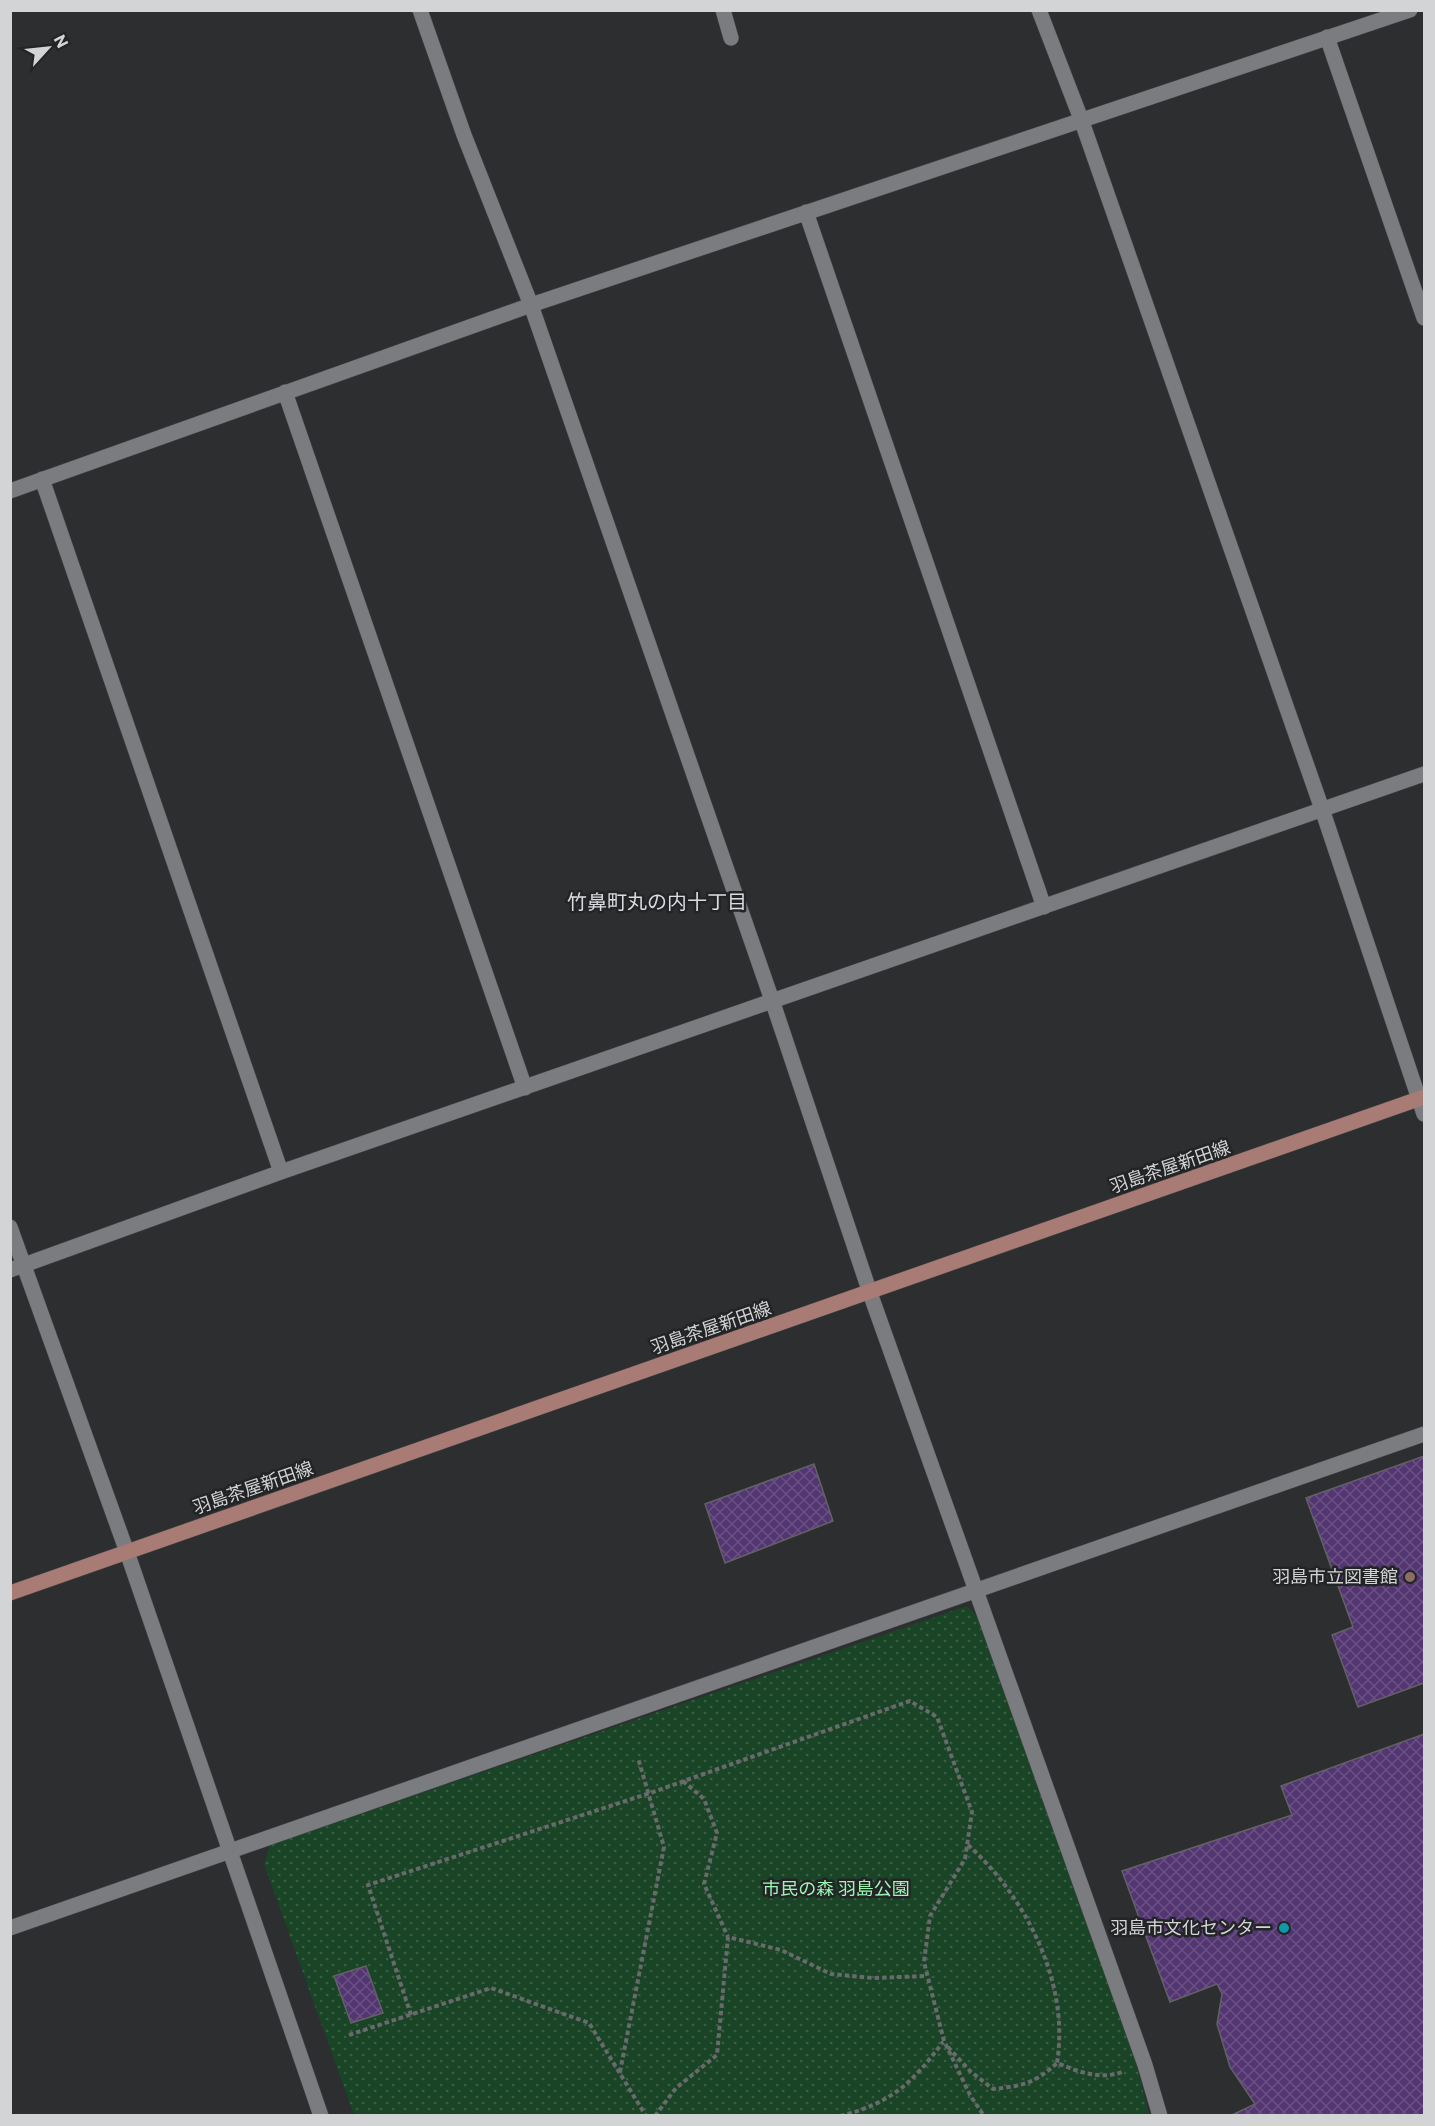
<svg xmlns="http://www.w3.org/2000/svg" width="1435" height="2126" viewBox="0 0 1435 2126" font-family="Commissioner,'Noto Sans JP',sans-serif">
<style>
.park{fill:url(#park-dots)}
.building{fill:url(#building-cross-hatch);stroke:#626164;stroke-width:1.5}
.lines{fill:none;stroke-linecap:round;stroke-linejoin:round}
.minor-casing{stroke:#4a4b4d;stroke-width:16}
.major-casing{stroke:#4a4b4d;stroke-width:16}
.path{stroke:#686a6c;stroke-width:4;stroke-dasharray:4.5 3;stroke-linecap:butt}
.minor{stroke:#7a7c7f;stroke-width:15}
.major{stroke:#a97b75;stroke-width:15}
.education-dot{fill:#8d6e63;stroke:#222426;stroke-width:2}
.culture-dot{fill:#0f9aa8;stroke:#222426;stroke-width:2}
.labels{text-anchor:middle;stroke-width:5;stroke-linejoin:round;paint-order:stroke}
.street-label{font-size:18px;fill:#d3d4d6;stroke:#222426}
.poi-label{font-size:18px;fill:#d3d4d6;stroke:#222426;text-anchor:end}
.park-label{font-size:18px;fill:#9af7b2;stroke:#222426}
.neighbourhood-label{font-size:20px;fill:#dadcdf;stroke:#222426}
</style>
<defs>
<pattern id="park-dots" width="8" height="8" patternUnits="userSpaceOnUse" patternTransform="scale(1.5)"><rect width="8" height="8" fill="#194426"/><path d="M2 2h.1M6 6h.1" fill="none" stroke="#3a5e45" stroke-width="1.8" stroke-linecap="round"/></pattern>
<pattern id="building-cross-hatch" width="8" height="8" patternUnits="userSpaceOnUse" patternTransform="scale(1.5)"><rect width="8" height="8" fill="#523571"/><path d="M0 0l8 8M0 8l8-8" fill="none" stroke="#6a5184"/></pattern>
</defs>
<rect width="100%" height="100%" fill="#2c2e30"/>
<!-- park -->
<path class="park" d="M967,1606L981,1619L1132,2047L1149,2115H354L264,1864L270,1845Z"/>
<!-- building -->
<path class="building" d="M1424,1456V1683L1358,1707L1332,1635L1353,1627L1306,1498Z
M814,1464L833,1521L725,1563L705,1504Z
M1424,1734V2116H1230L1255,2104L1230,2067L1217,2024L1222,1994L1217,1984L1170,2002L1122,1871L1292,1815L1281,1786Z
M366,1966L383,2013L351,2023L334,1976Z"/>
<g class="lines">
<!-- minor casing -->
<g class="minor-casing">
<path id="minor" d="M420,10L464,135L531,305L773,1003L870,1293L1145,2065L1160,2116
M723,10L731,38
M1039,10L1081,119L1322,809L1424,1114
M1327,37L1424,318
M806,212L1044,907
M285,392L525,1088
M42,479L281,1172
M10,491L531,305L1410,10
M10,1227L127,1552L321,2116
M10,1270L281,1172L1424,774
M10,1928L1424,1434"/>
</g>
<!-- major casing -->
<g class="major-casing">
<path id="major" d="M10,1593L1424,1097"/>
</g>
<!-- path -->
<path class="path" d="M683,1781L704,1799L717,1833L704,1884L728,1937
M968,1845C1026,1897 1070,1983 1057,2063
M411,2015L368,1885L650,1793L910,1701L937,1717L972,1812L965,1859L930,1916L924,1962L944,2041L970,2095L984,2116
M349,2035L491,1988L589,2023L646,2116
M948,2047L970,2071L993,2089C1023,2086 1035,2083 1057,2063C1079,2072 1100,2080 1122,2072
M620,2072L664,1847L638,1758
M655,2116L676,2088L717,2055L728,1937L781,1950L831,1974L873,1978L927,1976
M840,2116C892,2103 912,2083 943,2042"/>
<!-- minor -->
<use href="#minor" class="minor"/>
<!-- major -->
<use href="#major" class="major"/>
</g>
<!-- markers -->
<circle class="education-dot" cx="1410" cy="1577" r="6"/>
<circle class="culture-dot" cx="1284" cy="1928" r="6"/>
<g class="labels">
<!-- street labels -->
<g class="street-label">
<text transform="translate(1170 1167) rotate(-19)" y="6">羽島茶屋新田線</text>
<text transform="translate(711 1328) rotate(-19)" y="6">羽島茶屋新田線</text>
<text transform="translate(253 1488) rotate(-19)" y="6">羽島茶屋新田線</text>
</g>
<!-- poi labels -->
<g class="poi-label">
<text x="1398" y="1583">羽島市立図書館</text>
<text x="1272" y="1934">羽島市文化センター</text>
</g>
<!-- park labels -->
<g class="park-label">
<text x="836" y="1895">市民の森 羽島公園</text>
</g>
<!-- neighbourhood labels -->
<g class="neighbourhood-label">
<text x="657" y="909">竹鼻町丸の内十丁目</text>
</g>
</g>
<!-- border -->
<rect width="1435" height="2126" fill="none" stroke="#d3d4d6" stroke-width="24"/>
<!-- north arrow -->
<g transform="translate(48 48) rotate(63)" stroke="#222426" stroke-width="4.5" paint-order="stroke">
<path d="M0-4.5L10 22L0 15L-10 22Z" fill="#d3d4d6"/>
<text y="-9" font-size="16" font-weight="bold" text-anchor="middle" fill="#d3d4d6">N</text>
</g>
</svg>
